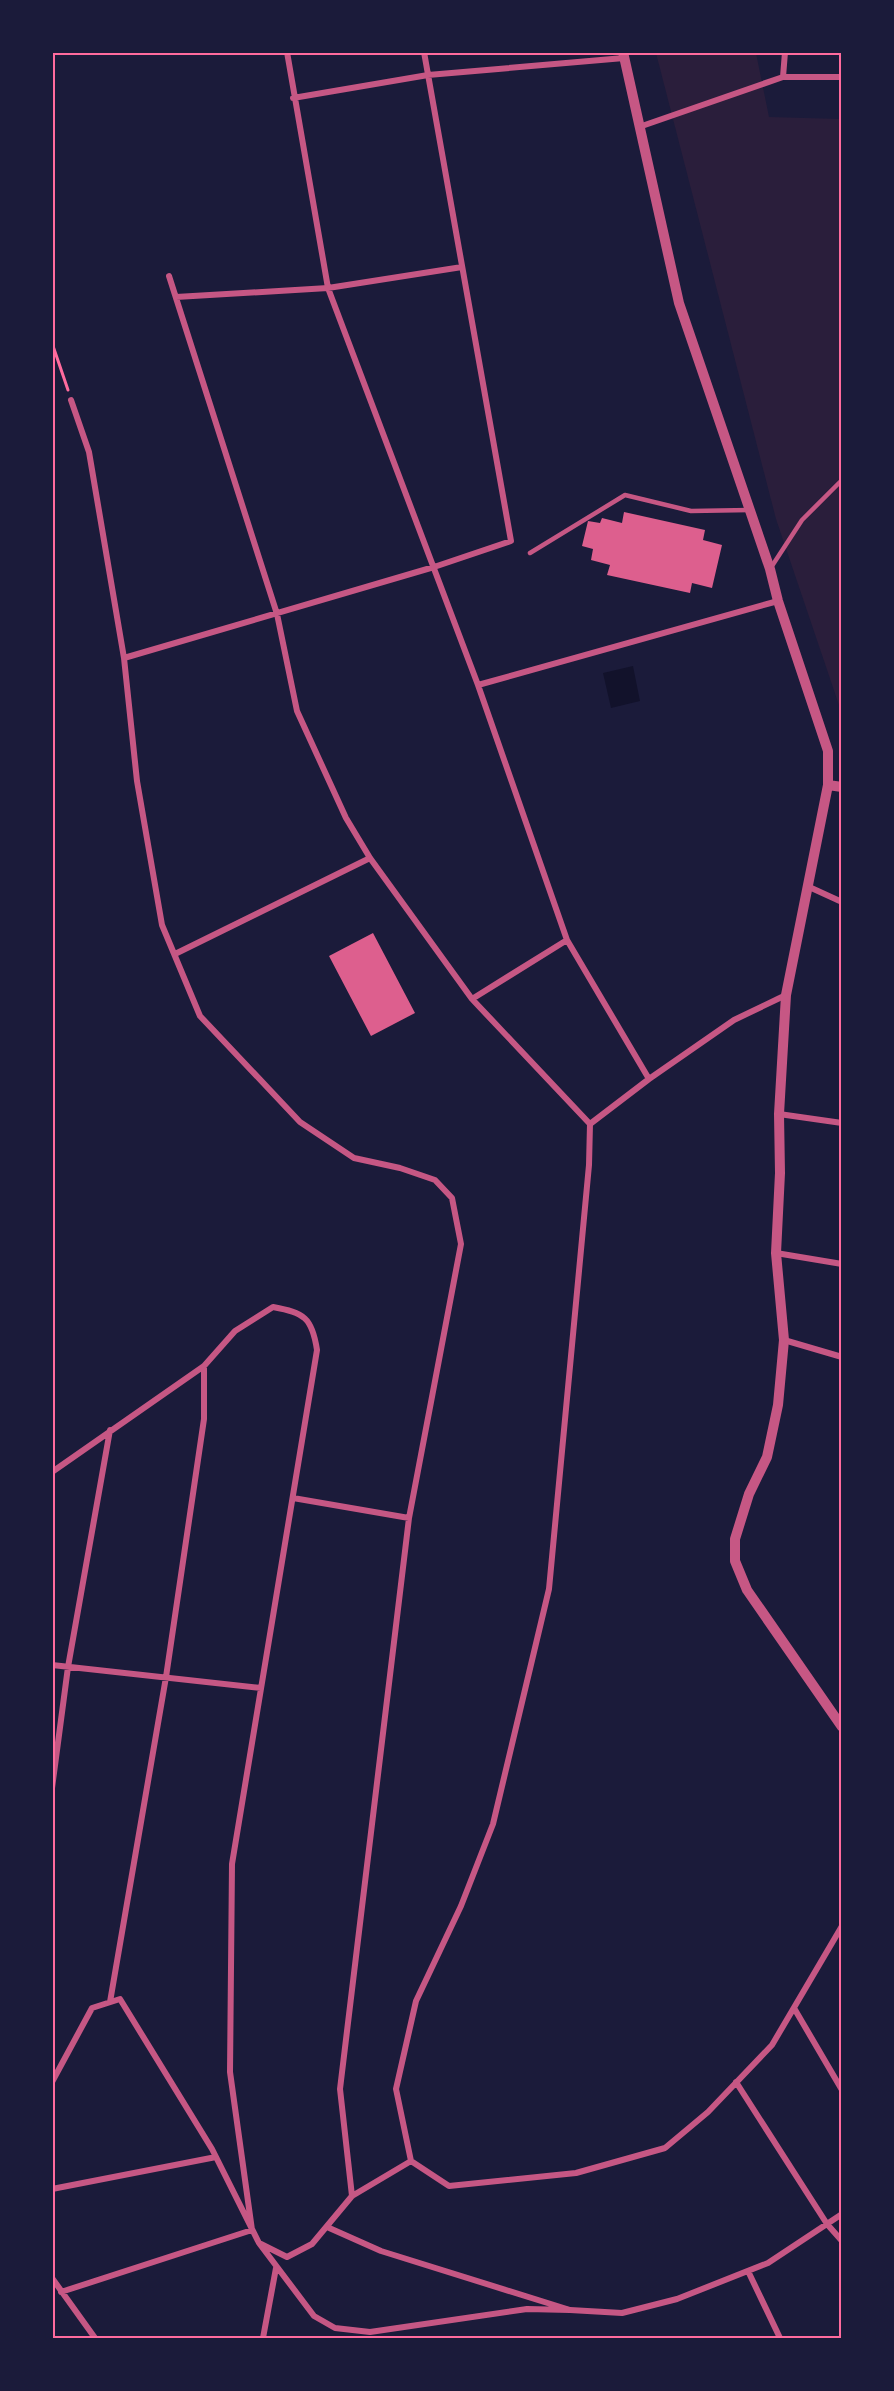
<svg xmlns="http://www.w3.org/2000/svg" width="894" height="2391" viewBox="0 0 894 2391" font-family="Rubik,sans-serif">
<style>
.green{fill:#2a1e3b}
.water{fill:#12122b}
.building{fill:#dd5f8e}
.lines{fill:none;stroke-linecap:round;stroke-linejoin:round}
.path{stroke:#ff6b9d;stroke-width:3}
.service{stroke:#c65784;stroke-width:4.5}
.minor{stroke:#c65784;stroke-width:6}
.tertiary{stroke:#c65784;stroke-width:10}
.neatline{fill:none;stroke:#ff6b9d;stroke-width:2}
</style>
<rect width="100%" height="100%" fill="#1b1b3a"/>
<!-- green -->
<path class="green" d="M656,53H756L769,117L841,119V711L776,519Z"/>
<!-- water -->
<path class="water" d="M633,666L640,701L611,708L603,673Z"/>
<!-- building -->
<path class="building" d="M624,512L705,530L703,540L722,545L712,588L692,583L690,593L607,575L610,565L591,560L593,549L582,546L588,521L600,523L602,518L622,523Z
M373,933L415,1013L371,1036L329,956Z"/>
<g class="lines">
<!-- path -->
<path class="path" d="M52,343L68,390"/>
<!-- service -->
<path class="service" d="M530,553L625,495L691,511L750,510
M772,566L802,520L842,480"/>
<!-- minor -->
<path class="minor" d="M287,52L328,288L478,685L567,940L649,1079
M783,77H842
M293,98L428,75L624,58
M639,127L783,77L785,52
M169,276L277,614L297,711L346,818L370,858L472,999L590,1124L589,1165L549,1589L493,1824L461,1906L416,2001L396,2089L411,2161L449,2186L576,2173L665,2148L708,2112L772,2045L842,1926
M176,297L328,288L462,267
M71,400L89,452L124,658
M478,685L778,601
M807,886L842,902
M175,954L370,858
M472,999L567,940
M779,1114L842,1123
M590,1124L649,1079L734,1020L786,995
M776,1253L842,1264
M784,1340L842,1357
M52,1472L204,1366L235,1331L273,1307C304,1313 312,1317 317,1350L232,1864L230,2072L252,2230L61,2292
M293,1498L409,1518
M52,1665L261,1688
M52,1788L68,1667L110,1430
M110,2002L166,1677L204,1419V1366
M794,2008L842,2090
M52,2082L92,2008L120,1999L212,2149L259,2243L314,2316L335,2328L370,2332L527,2309L570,2310
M736,2082L827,2224L842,2241
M52,2189L216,2157
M352,2196L340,2089L409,1518L461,1244L452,1198L435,1180L400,1168L354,1158L300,1122L200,1016L162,925L137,781L124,658L434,567L511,541L424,52
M327,2227L381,2251L570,2310L622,2313L677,2299L768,2263L842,2214
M261,2244L287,2257L312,2244L352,2196L411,2161
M748,2271L780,2338
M52,2278L95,2338
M263,2338L276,2268"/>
<!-- tertiary -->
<path class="tertiary" d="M623,52L679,303L770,569L778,601L828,751V785L786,995L779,1114L780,1173L776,1253L784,1340L778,1405L767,1457L749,1494L735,1539V1561L747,1590L842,1727
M828,785L842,787"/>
</g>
<!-- border -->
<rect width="894" height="2391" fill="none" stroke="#1b1b3a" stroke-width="108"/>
<rect x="54" y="54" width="786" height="2283" class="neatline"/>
</svg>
